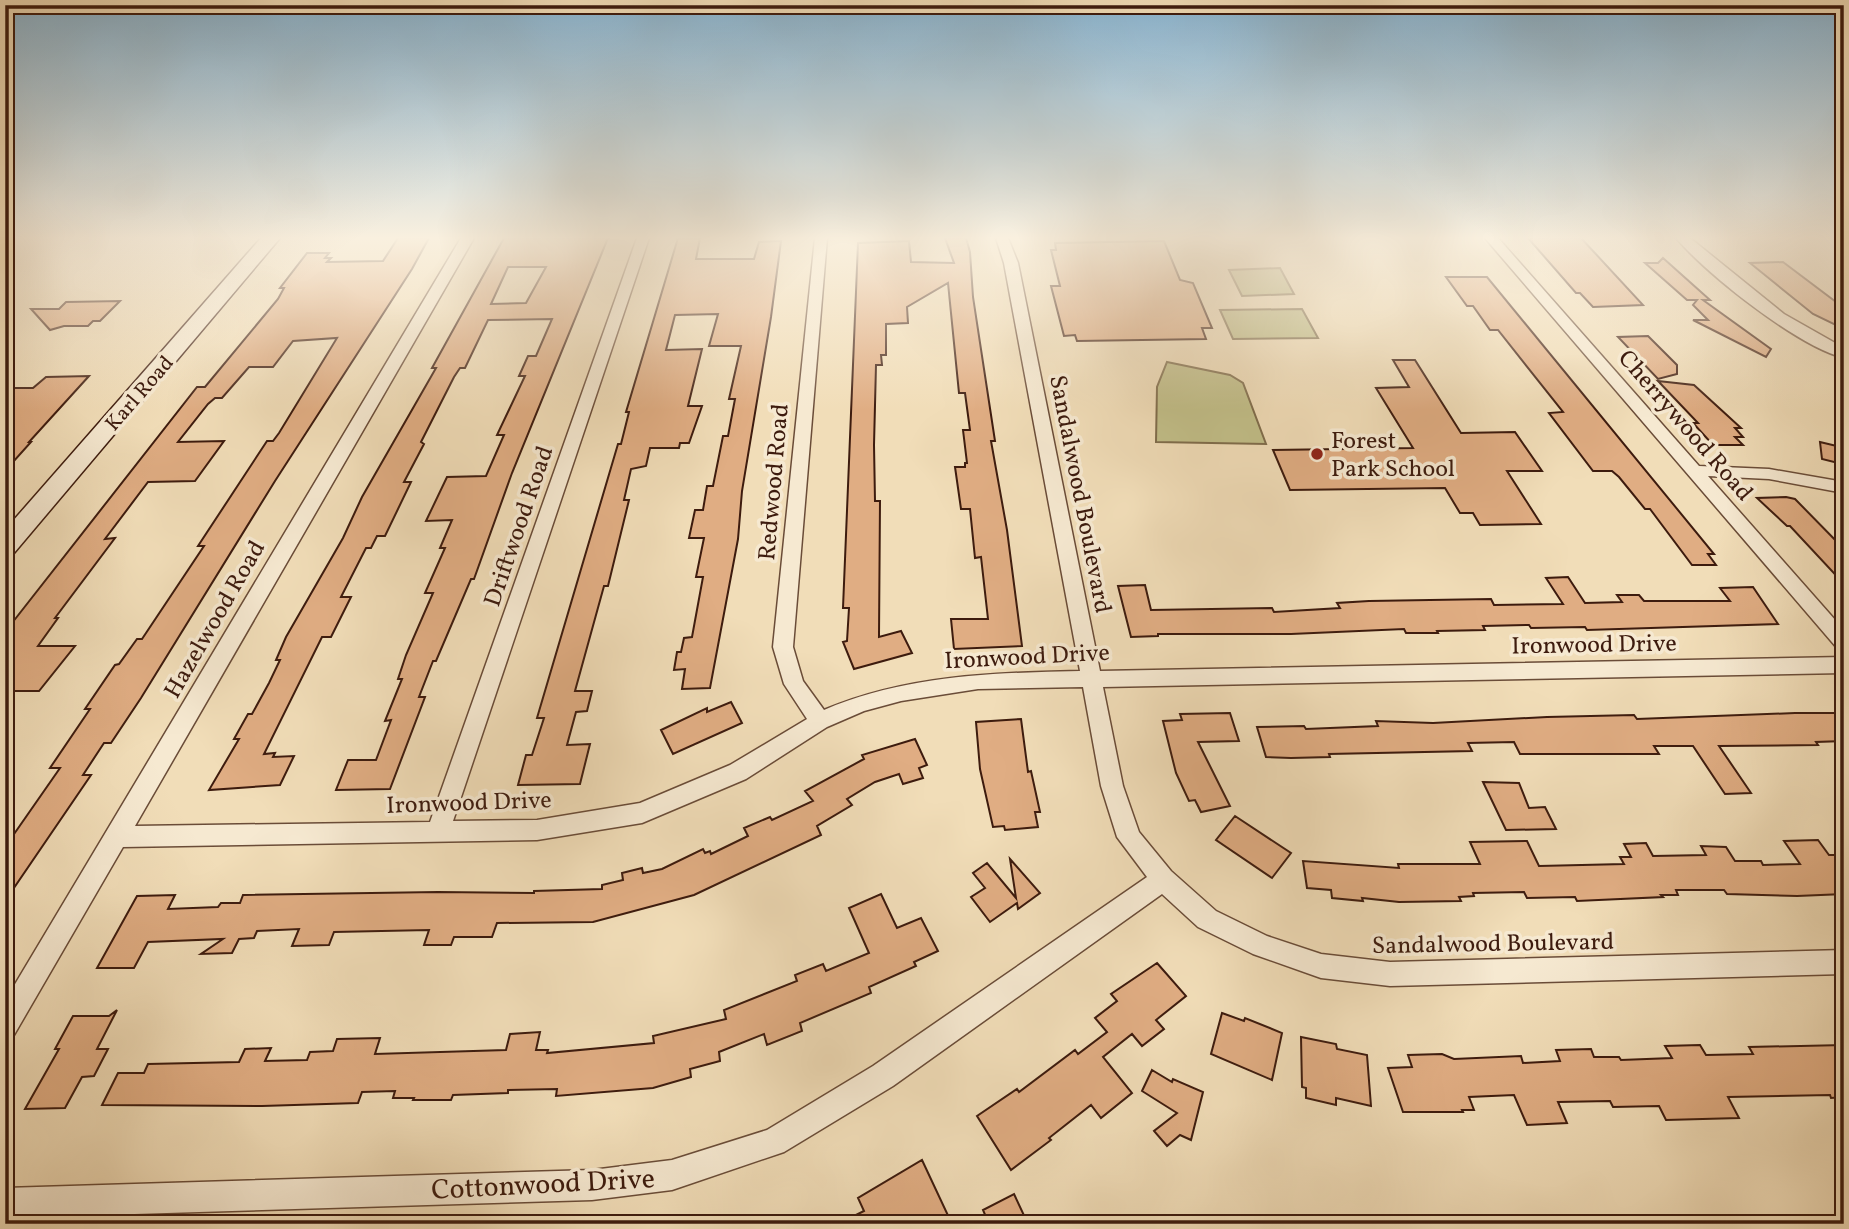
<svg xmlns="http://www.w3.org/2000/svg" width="1849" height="1229" viewBox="0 0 1849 1229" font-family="Vollkorn,serif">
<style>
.green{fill:#c2bf89;stroke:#806d4c;stroke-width:2}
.building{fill:#e0ad83;stroke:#3d1b0e;stroke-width:2;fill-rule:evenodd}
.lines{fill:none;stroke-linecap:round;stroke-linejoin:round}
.street-casing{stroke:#6a4c38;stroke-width:3}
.secondary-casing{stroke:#3d1b0e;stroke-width:3}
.street{fill:#f6e9d1;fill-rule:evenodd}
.secondary{fill:#f6e9d1;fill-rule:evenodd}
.poi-dot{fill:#8f2418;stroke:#f6e9d1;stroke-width:2.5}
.labels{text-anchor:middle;stroke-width:7;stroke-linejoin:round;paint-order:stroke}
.far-street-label{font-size:21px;fill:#3d1b0e;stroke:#f6e9d1}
.street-label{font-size:24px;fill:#3d1b0e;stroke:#f6e9d1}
.poi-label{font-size:24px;fill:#3d1b0e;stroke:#f6e9d1;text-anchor:start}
.near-street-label{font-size:28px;fill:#3d1b0e;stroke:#f6e9d1}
</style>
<rect width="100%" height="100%" fill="#f1ddb8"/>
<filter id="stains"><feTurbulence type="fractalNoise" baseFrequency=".00286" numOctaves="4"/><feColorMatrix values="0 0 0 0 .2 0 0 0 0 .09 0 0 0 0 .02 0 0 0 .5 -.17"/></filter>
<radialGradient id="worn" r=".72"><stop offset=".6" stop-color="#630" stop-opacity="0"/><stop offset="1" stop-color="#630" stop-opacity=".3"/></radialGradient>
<!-- green -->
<path class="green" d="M1280,268L1294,294L1242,296L1229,270Z
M1302,309L1318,338L1233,339L1220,310Z
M1167,362L1230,375L1243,383L1266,444L1156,442L1157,387Z"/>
<!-- building -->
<path class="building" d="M398,238H429L412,269L275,481L141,698L111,743H104L83,775H91L5,901V847L60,768H50L90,709H85L115,665L119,664L137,639H142L204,546H198L267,441H273L279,433L337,338L293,341L273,367H249L222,398H215L208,404L178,442L224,441L195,481L148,482L105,539L115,538L55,618H58L38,646H75L39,691H5V632L197,387H205L278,299L284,288H280L307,253H329L325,258H331L327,262L383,261Z
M504,238H608L512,473L474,579H471L436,661H433L419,697H425L390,789L336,790L348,760H376L391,720L385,721L402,679H398L406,655L433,593H425L445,548H440L452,520L426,521L447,477L486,476L504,435H497L525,376H519L528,356H536L552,319L488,320L465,368H460L454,377L421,442L424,444L404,482H411L385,536H377L371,548H366L341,597H351L331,637H322L264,754L275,753L273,757L294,756L280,785L209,790L239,739H234L248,714H252L269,683L280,660H276L286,637L343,538L362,497L436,368H432ZM508,267H546L526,303L491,304Z
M678,238H700L696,259H754L759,242L781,241L771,317L742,491L738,539L710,688L682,689L685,669L674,670L677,652H681L684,638L692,637L703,577H696L704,538H689L695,510H703L707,486H713L723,436H728L735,399H729L741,346H709L718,314L675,315L666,350L702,349L688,406H702L689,443H680L679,448H650L646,466L631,469L624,500H629L608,586H604L575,691H592L587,711L576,712L567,745L590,744L580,784L518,785L526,755H532L544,718H537L618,444H621L629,412H626Z
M945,238H966L970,252L973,297L995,441H991L1007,530L1022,646L954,649L951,619H988L981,557L975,558L970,509H961L955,467H965V463H967L963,430H970L965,393H959L948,283L907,307L908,323L886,324V355H881L882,365H876L874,445L875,501H880L879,637L901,631L912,653L854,669L843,642L847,641L849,608H843L858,243L909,241L911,262L954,263Z
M1528,238H1581L1643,305L1593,307L1580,293H1576Z
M1164,241L1180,280L1193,283L1212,328H1202L1206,339L1077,341L1075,335L1064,336L1051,286H1060L1051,250H1056L1055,243Z
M1663,258L1710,300H1703L1771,349L1766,357L1693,320H1708L1693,305L1697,300H1687L1645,263H1658Z
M1783,262L1844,308V329L1813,314L1750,263Z
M1446,277H1487L1714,554H1708L1716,565H1692L1650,509H1645L1619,477L1612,471H1593L1549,413L1563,412L1498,330H1490L1473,306H1467Z
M120,301L100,321H93L88,326H64L50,330L31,309H59L66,302Z
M1648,336L1677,365V374L1658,379L1618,337Z
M1393,360H1415L1461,433L1515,432L1542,471H1507L1541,524L1480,525L1473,513H1460L1445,488L1290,490L1273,450L1413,448L1376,388L1409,387Z
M89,376L29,442H31L5,471V388H33L46,377Z
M1658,381L1694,385L1741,428H1735L1743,437H1735L1743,445H1713L1693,423H1698Z
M1820,442L1841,447L1842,464L1822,459Z
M1786,497L1795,499L1844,549V584L1790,526H1787L1757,498Z
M1568,577L1585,603L1622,602L1617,595H1639L1644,601H1730L1720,588L1753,587L1778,624L1587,630L1585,627L1531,628L1529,625L1483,626L1485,630L1437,631L1438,633H1406L1404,629L1291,634H1158V636L1131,637L1118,586L1145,585L1151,610L1272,608L1274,612L1340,608L1337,603L1369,601L1491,599L1494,605L1563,604L1546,578Z
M731,702L742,723L673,754L661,730L707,708V712Z
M1230,713L1239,741L1198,742L1230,806L1201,812L1195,800L1189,801L1176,773L1163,721L1182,720L1180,714Z
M1795,713H1844V741L1816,742L1818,745L1719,746L1751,793L1725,794L1693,746H1654L1659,754H1520L1514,742L1468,743L1472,751L1329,754L1330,757L1291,758L1266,757L1257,727L1304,726L1306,729L1378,726L1376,721L1433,723L1547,717L1634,715L1637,719Z
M1021,719L1028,772L1031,771L1040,812H1035L1038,827L1005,830L1004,826L993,827L980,769L976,722Z
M915,739L927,765L919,768L923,778L903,784L899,774L875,782L847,799L852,805L817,826L821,835L694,895L593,922L497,923L492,937H454L451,945H424L429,930L334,932L329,945L292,946L299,929L257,931L254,938L239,939L232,953L201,954L223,939L148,942L134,968H97L137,896L175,895L168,909L218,907L221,903H240L243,895L438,892L534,893V891L602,889V885L623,880L622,873L642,868L643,873L662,869L703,849L705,853L710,851L711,854L748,836L744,828L770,817L772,820L813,801L805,791L864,759L862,755Z
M1483,782L1519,783L1529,808L1545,807L1556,829L1506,830Z
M1235,816L1291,853L1272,878L1216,840Z
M1818,840L1829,855H1844V894L1797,896L1727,894L1724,890H1676L1678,895H1661L1663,897L1577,901L1575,897L1527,898L1524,892L1473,893L1474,896L1459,897L1461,901L1399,902L1362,898L1363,901L1332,898L1331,890L1307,888L1303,861L1399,868L1398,864H1480L1470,842L1527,841L1539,866L1624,864L1620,857H1631L1624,844L1646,843L1653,856L1706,855L1701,846L1726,847L1735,861H1761L1763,865L1800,864L1784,841Z
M1010,859L1040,893L1018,909L1017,903L990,922L971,897L985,888L973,873L987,863L1016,898Z
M881,894L897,928L921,918L938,951L914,962L916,966L869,987L871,993L800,1023L802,1031L767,1045L764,1034L719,1052L720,1061L690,1069L691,1077L653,1088L556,1096L557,1089L508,1090V1093L453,1095L451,1100H413L414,1098H393L395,1091L362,1092L358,1103L262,1106L102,1105L118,1073H144L148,1064L239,1062L245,1049L271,1048L265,1061L307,1060L310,1052L333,1051L337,1039L380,1038L375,1054L506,1050L510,1034L540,1032L536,1050H548L547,1053L654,1043L653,1036L726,1019L724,1010L797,981L795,975L823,964L826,971L869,953L849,908Z
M1157,963L1186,996L1156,1020L1164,1029L1142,1046L1132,1034L1103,1057L1132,1093L1101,1118L1091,1105L1049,1138L1051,1140L1011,1170L977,1116L1017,1089L1019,1092L1075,1050L1078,1054L1107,1032L1095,1018L1117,1001L1111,994Z
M117,1010L97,1049H108L94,1076L82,1077L65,1108L25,1109L59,1049H55L73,1016H109Z
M1222,1013L1244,1021L1245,1018L1282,1033L1272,1080L1211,1054Z
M1301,1037L1336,1044L1337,1049L1367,1055L1371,1106L1336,1098V1105L1306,1098V1088L1302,1087Z
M1700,1045L1706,1055L1753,1054L1749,1047L1844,1045V1097L1831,1098L1830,1095L1728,1097L1739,1118L1666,1120L1659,1106L1613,1107L1610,1101L1558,1102L1567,1123L1527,1125L1514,1095L1469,1097L1474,1110H1462L1463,1112H1403L1388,1068L1412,1067L1408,1055L1442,1054L1454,1059L1521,1056L1523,1063L1560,1061L1556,1050L1591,1049L1594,1057H1619L1621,1060L1672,1058L1665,1046Z
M1152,1070L1172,1082L1173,1079L1203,1092L1191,1140L1180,1135L1167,1146L1154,1131L1177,1113L1142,1091Z
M922,1160L952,1224H838L864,1211L858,1198Z
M1014,1194L1028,1224H989L983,1210Z"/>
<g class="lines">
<!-- street casing -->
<g class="street-casing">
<path id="street" d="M461,238H474L135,826L430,822L637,238H649L453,821L537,820L640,803L730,765L807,719L784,684L773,647L815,238H827L793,647L803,681L824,710C906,675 992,673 1080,671L1004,263L996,238H1008L1018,263L1100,671L1844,657V673L1103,687L1123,786L1139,832L1171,871L1216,911L1267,936L1321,954L1390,962L1844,950V974L1390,986L1321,978L1253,954L1198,927L1162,894L893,1086L784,1152L672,1190L592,1200L5,1218V1188L592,1170L672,1160L767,1130L873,1066L1147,877L1117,837L1101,786L1083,687L978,689L901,701L864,711L827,727L746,779L642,823L537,840L123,847L14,1035L5,1039V1001Z
M1485,238H1498L1699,466L1769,469L1844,482V493L1769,479L1708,476L1844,630V650L1837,648Z
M1676,238H1690L1784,314L1844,348V358C1797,346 1708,275 1676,238Z"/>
</g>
<!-- secondary casing -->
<g class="secondary-casing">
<path id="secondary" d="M261,238H280L14,553L5,556V530Z"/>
</g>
<!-- street -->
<use href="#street" class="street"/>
<!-- secondary -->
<use href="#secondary" class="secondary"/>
</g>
<!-- sky -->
<linearGradient id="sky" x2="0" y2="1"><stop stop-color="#89b6d4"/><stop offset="0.58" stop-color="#f9f0df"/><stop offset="1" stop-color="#f9f0df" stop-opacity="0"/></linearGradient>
<rect width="1849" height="410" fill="url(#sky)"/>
<!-- markers -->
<circle class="poi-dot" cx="1317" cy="454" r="7"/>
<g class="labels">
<!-- far-street labels -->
<g class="far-street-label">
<text transform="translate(139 393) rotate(-49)" y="7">Karl Road</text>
</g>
<!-- street labels -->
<g class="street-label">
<text transform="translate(1686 425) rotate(49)" y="8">Cherrywood Road</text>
<text transform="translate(773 482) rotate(-85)" y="8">Redwood Road</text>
<text transform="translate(1081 494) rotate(79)" y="8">Sandalwood Boulevard</text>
<text transform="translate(518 526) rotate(-71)" y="8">Driftwood Road</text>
<text transform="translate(214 619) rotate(-60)" y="8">Hazelwood Road</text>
<text transform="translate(1594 644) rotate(-1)" y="8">Ironwood Drive</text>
<text transform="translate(1027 656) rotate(-3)" y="8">Ironwood Drive</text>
<text transform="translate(469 802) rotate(-2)" y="8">Ironwood Drive</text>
<text transform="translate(1493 943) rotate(-1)" y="8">Sandalwood Boulevard</text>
</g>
<!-- poi labels -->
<g class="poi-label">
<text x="1331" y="448">Forest<tspan x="1331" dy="28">Park School</tspan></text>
</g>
<!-- near-street labels -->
<g class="near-street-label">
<text transform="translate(543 1183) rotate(-3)" y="10">Cottonwood Drive</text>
</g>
</g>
<!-- margin -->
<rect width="1849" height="1229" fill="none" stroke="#f1ddb8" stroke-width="28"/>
<rect x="7" y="7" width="1835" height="1215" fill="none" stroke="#3d1b0e" stroke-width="3.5"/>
<rect x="14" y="14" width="1821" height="1201" fill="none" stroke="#3d1b0e" stroke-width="2"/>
<rect width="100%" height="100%" filter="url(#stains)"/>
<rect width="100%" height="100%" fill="url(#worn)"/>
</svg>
